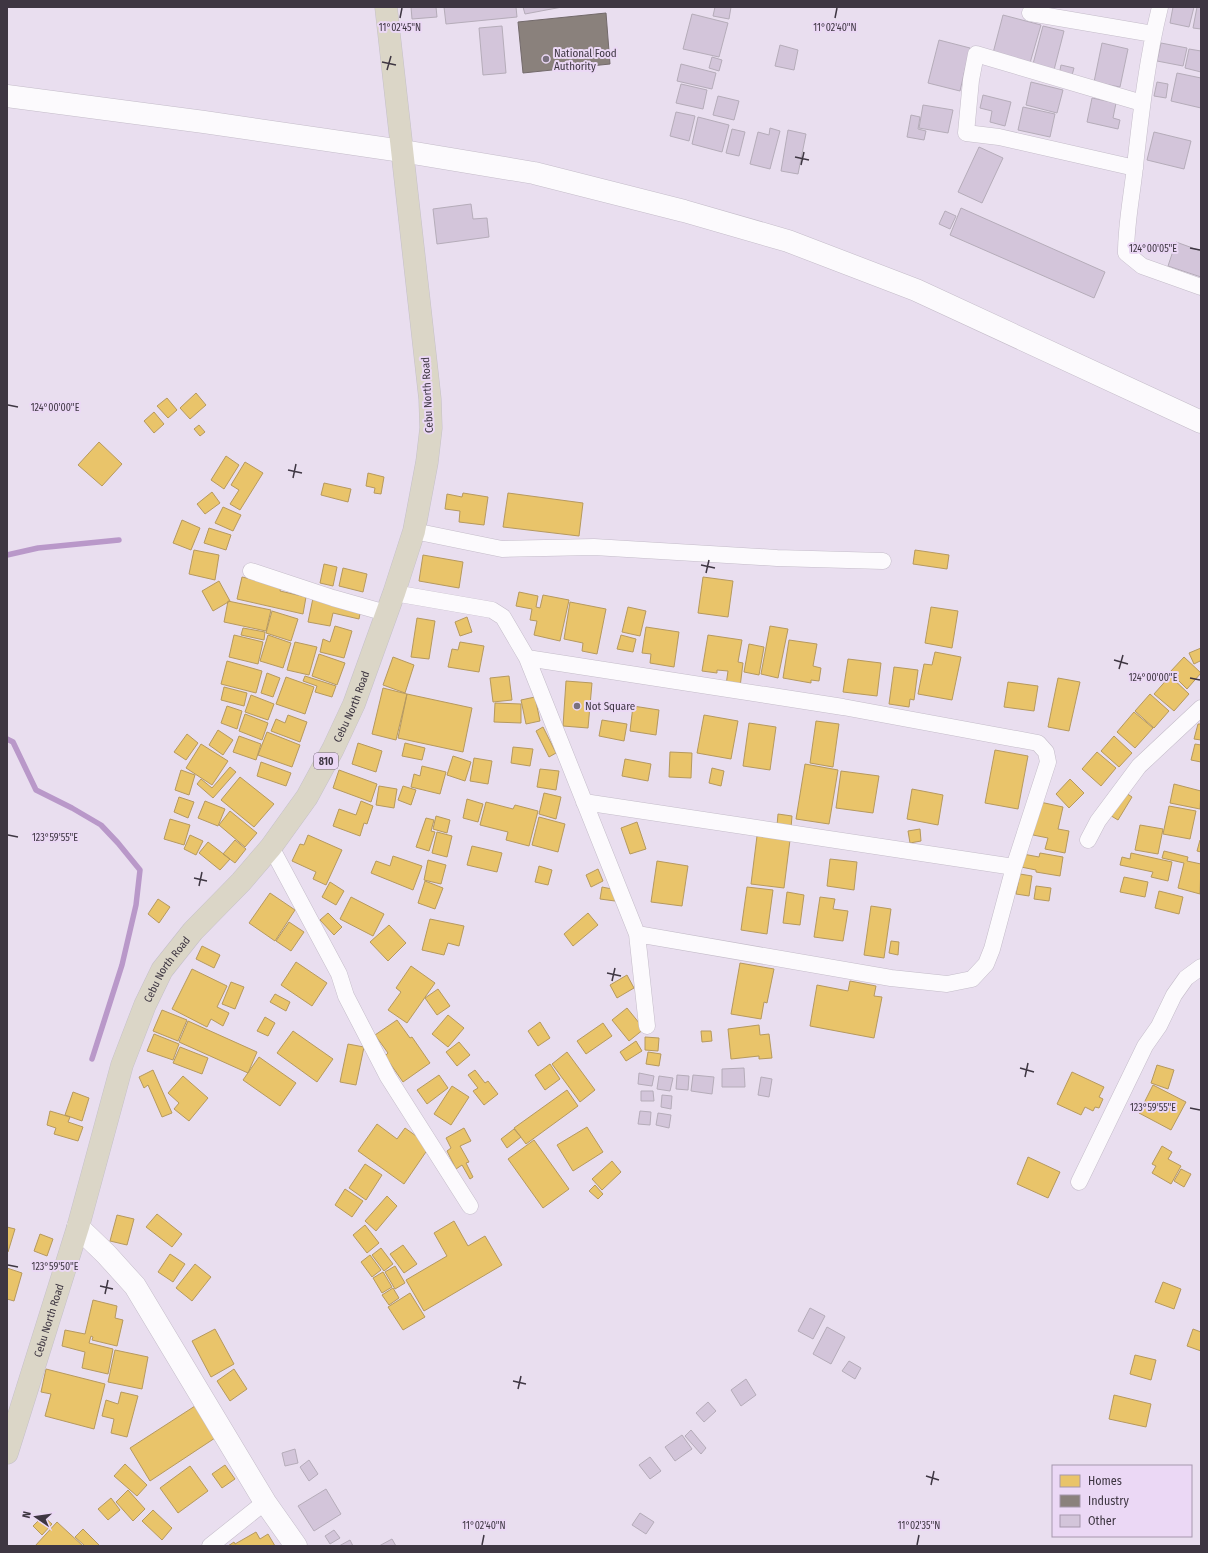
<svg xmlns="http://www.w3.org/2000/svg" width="1208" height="1553" viewBox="0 0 1208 1553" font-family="'Fira Sans Condensed',sans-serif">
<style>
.homes{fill:#e9c46a;stroke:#b6995e}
.industry{fill:#8a817c;stroke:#736a6b}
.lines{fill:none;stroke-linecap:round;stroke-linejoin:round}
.stream{stroke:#b998c9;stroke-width:5.5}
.building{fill:#d3c5da;stroke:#b5acb9}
.street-casing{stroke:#c4bcc9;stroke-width:17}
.secondary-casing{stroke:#c4bcc9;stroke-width:23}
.highway-casing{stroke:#c5c0c9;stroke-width:23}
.street{stroke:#fcfafd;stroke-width:16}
.secondary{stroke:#fcfafd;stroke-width:22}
.highway{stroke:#dbd6c7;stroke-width:22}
.ticks{fill:none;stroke:#3e3642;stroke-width:1.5}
.poi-dot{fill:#7a717f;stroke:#ebd8f5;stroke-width:1.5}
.labels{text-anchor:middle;stroke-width:4;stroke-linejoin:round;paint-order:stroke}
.shield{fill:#ebd8f5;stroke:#726778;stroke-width:1}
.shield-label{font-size:10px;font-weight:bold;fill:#3e3642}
.poi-label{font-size:11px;fill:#3e3642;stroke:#ebd8f5;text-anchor:start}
.street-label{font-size:11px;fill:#3e3642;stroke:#ebd8f5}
.ticks-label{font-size:10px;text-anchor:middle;fill:#3e3642;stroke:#ebd8f5;stroke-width:4;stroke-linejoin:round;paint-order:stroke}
</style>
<rect width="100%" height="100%" fill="#e9deef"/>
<!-- homes -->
<path class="homes" d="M196,393L206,405L190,419L180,408Z
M167,398L177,410L168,418L157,406Z
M154,412L164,424L154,433L144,421Z
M199,425L205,432L200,436L194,429Z
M99,442L122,464L102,486L78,465Z
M226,456L239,465L224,489L211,480Z
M245,462L263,473L240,510L230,504L239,490L231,485Z
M368,473L384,477L381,494L374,493L375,488L366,486Z
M324,483L351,489L348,502L321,495Z
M212,492L220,503L205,514L197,504Z
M463,493L488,497L484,525L459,522L460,511L445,509L447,494L462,497Z
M508,493L583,503L579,536L503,527Z
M223,507L241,515L233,531L215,523Z
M182,520L200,528L191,550L173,543Z
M209,528L231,535L226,550L204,543Z
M194,550L219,555L215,580L189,574Z
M915,550L949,555L947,569L913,564Z
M423,555L463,562L459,588L419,581Z
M324,564L337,567L333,586L320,583Z
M343,568L367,574L363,592L339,586Z
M242,577L281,586L280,591L306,597L303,614L237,599Z
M703,577L733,581L728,617L698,613Z
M219,581L230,601L213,611L202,591Z
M519,592L538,596L536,607L540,608L543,595L569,600L560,641L534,635L537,621L530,620L532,609L516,606Z
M313,598L361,608L359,619L333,613L330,626L308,622Z
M228,601L271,610L266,631L224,622Z
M570,602L606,609L597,654L582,651L583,643L564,639Z
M628,607L646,611L640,636L622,632Z
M931,607L958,611L952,648L925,643Z
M272,611L298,619L291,641L266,633Z
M467,617L472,632L460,636L455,622Z
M417,618L435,621L429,659L411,657Z
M335,626L352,631L344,658L320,652L323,639L330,642Z
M770,626L788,629L778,678L761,674Z
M646,627L679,632L674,667L650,663L651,654L642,653Z
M243,628L265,632L264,640L241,635Z
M234,635L263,642L258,664L229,657Z
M268,635L291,643L283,668L260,661Z
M621,635L636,639L633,652L617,649Z
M708,635L742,640L738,662L743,663L740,687L726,685L728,671L717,670V673L702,671Z
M789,640L817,644L813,666L821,668L819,681L811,680V683L783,678Z
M295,642L317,647L309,675L287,670Z
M460,642L484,646L479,672L448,667L452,649L458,650Z
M749,644L764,647L759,675L744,672Z
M1201,648V664L1200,661L1194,664L1189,653Z
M935,652L961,657L952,700L918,694L924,664L932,665Z
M319,654L345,663L337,685L312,676Z
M393,657L414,665L405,693L383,685Z
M1184,657L1201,673L1187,689L1170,672Z
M848,659L881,663L877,696L843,692Z
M227,661L262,671L256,693L221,684Z
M894,667L918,670L914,700L910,699L909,707L889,704Z
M267,673L280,678L273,697L261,693Z
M305,676L336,686L332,697L315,692L317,686L303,681Z
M509,676L512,700L493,702L490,678Z
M1170,676L1189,694L1174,711L1154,694Z
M286,677L314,687L305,714L276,704Z
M1058,678L1080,682L1069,731L1048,727Z
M566,681L592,683L588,728L563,726Z
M1008,682L1038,686L1034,711L1004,707Z
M224,687L247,693L244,706L221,700Z
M383,688L407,694L396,740L372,734Z
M407,694L472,708L463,752L398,738Z
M1150,694L1169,711L1154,728L1135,711Z
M251,695L274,704L268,720L245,712Z
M535,697L540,721L526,724L521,700Z
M495,703L521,704V723L494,722Z
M227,706L242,711L237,729L221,723Z
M633,706L659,710L656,735L630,731Z
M1134,712L1153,728L1135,748L1117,732Z
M245,714L268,723L262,740L239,731Z
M288,715L307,722L300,742L271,731L276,719L285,723Z
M704,715L738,721L731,759L697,753Z
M602,720L627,724L624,741L599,736Z
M816,721L839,724L833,767L810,763Z
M749,723L776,727L770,770L743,766Z
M1198,724H1201V740L1194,739Z
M543,727L556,753L549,757L536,731Z
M218,730L233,740L223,755L209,745Z
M267,732L300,745L292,767L258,755Z
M187,734L198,743L186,760L174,752Z
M239,736L261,744L256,760L233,752Z
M1114,736L1132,753L1119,767L1101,751Z
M358,743L382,751L376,772L352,764Z
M405,743L425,748L422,760L402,756Z
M201,744L228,761L212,785L186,768Z
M1195,744L1201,745V762L1191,760Z
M513,747L533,749L530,766L511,763Z
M995,750L1028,756L1018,809L985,803Z
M670,752L692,753L691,778L669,777Z
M1097,752L1116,768L1101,786L1082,769Z
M453,756L471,762L465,781L447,775Z
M474,758L492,761L488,784L470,781Z
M625,759L651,764L648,781L622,776Z
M261,762L291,773L286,786L257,776Z
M805,764L838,770L829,824L796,819Z
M422,766L446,772L440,794L411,787L414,774L420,776Z
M230,767L236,772L213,798L197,784L201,779L212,788Z
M712,768L724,771L721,786L709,783Z
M540,769L559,771L556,790L537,787Z
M181,770L195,775L189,795L175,790Z
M339,770L377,784L371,802L333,788Z
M841,771L879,776L873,813L836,808Z
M240,777L274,804L254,827L221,800Z
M1070,779L1084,793L1069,808L1056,794Z
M1174,784L1201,791L1200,809L1170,803Z
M379,786L397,789L394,808L376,805Z
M403,786L416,790L411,805L398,800Z
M912,789L943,795L938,825L907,819Z
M1123,791L1132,797L1118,820L1108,814Z
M544,793L561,797L556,819L539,814Z
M179,797L194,802L188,818L174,812Z
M467,799L483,804L478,822L463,818Z
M205,801L225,809L218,826L198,818Z
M361,801L373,806L367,824L364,823L360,836L333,826L339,809L356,815Z
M486,802L513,809L515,805L538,811L529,846L506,840L508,832L480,825Z
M1040,802L1063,807L1058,829L1069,831L1065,853L1045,849L1048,838L1033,835Z
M1169,806L1196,811L1190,839L1163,834Z
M230,811L257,833L245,847L219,825Z
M778,814L792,816L791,828L777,826Z
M436,816L450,820L447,833L433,829Z
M539,817L565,824L558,852L532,845Z
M426,818L434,820L431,831L435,832L429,851L416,847Z
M170,819L190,825L184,845L164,839Z
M637,822L646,849L630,854L621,828Z
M1140,825L1163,829L1158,854L1135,850Z
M920,829L921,841L910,843L908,831Z
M437,832L452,836L447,857L432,853Z
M190,835L203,841L196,855L184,849Z
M308,835L342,850L326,885L313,879L316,872L292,861L300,844L304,845Z
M757,836L790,840L784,888L751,884Z
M235,840L246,849L235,863L223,854Z
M1200,840H1201V852L1197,851Z
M208,842L230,859L220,870L199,853Z
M472,846L502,853L497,872L467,865Z
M1164,851L1188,857L1187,861L1201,864L1200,894L1178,888L1184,863L1162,858Z
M1040,853L1063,857L1060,876L1036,872V870L1021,867L1023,854L1039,857Z
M1131,853L1172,862L1168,881L1151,877L1153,872L1120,865L1122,857L1130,859Z
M393,856L422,866L413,890L371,873L376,861L390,866Z
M830,859L857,862L854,890L827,886Z
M428,860L446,865L441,884L424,880Z
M657,861L688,866L682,906L651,902Z
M539,866L552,870L548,885L535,882Z
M598,869L603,881L591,887L586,875Z
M1020,874L1032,876L1029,896L1016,894Z
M1124,877L1148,882L1145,897L1120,892Z
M425,881L443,888L435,909L418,903Z
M330,882L344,891L336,905L322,897Z
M1036,886L1051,888L1049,901L1034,899Z
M602,887L617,890L615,901L600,899Z
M747,887L773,890L767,934L741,930Z
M1159,891L1183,897L1179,914L1155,908Z
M787,892L804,895L800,925L783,923Z
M270,893L295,910L275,941L249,923Z
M351,897L384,914L373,936L340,919Z
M820,897L835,899L833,909L848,911L843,941L814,937Z
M158,899L170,907L159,923L148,914Z
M871,906L891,909L884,958L864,955Z
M328,913L342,927L334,935L320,920Z
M588,913L598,925L573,946L564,934Z
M430,919L464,926L459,946L448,943L444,955L422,950Z
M289,922L304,932L291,951L276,941Z
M389,925L406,943L388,961L370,942Z
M891,941L899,942L898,955L889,953Z
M202,946L220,955L214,968L196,959Z
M296,962L327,983L312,1006L281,985Z
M740,963L774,969L767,1003L764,1002L761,1019L731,1014Z
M411,966L435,983L407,1023L388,1010L401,992L396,988Z
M192,969L227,986L217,1007L229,1013L223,1026L211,1019L207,1027L172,1009Z
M627,975L634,988L617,998L610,985Z
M850,981L876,986L874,996L882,997L874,1038L810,1026L817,985L848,991Z
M231,982L244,987L235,1009L222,1004Z
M438,989L450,1006L437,1015L425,998Z
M275,994L290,1002L286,1011L270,1002Z
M627,1008L644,1029L629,1041L612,1020Z
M162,1010L187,1020L178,1041L153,1031Z
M448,1015L464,1028L448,1047L432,1034Z
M265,1017L275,1023L268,1036L257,1031Z
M397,1020L410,1038L412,1037L430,1063L403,1082L385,1056L388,1053L375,1035Z
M188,1021L257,1052L248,1073L179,1042Z
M540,1022L550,1038L538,1046L528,1031Z
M603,1023L612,1036L586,1054L577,1041Z
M759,1025L760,1035L769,1034L772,1058L759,1059V1056L731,1059L728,1029Z
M293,1031L333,1059L317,1082L277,1053Z
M701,1031H711L712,1041L702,1042Z
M154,1034L179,1044L173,1060L147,1051Z
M645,1037L659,1038L658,1051L645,1050Z
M636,1041L642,1051L626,1061L620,1052Z
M459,1042L470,1055L457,1066L446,1052Z
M348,1044L364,1047L356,1085L340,1082Z
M180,1047L208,1058L202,1074L173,1063Z
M567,1052L595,1090L580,1102L552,1064Z
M648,1052L661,1054L659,1066L646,1064Z
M259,1057L296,1083L280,1106L243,1080Z
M550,1064L560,1079L545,1090L535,1075Z
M1157,1065L1174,1070L1168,1089L1151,1083Z
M153,1070L172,1113L162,1117L148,1085L144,1088L139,1077Z
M475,1070L485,1083L488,1081L498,1094L484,1105L473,1091L478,1088L468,1075Z
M1072,1072L1104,1087L1099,1097L1103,1099L1099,1108L1095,1107L1093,1111L1085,1107L1081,1115L1057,1104Z
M439,1075L448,1088L427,1104L417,1090Z
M183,1076L208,1098L189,1121L174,1109L179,1103L168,1093Z
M1153,1085L1186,1102L1171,1130L1139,1113Z
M452,1086L469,1097L451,1125L434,1114Z
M567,1090L578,1106L526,1144L514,1128Z
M73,1092L89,1098L82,1121L65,1115Z
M50,1111L70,1117L68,1122L83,1127L78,1141L54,1134L56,1128L47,1125Z
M377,1124L397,1139L405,1128L430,1146L404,1184L358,1151Z
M587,1127L603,1152L573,1171L557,1145Z
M464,1128L471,1141L460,1146L469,1162L466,1163L473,1177L470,1179L462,1165L456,1169L447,1151L451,1148L446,1138Z
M514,1129L521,1137L507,1148L501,1139Z
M534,1140L569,1189L543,1208L508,1159Z
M1162,1146L1172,1152L1168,1159L1181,1166L1171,1184L1152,1173L1156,1166L1152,1164Z
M1028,1157L1060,1172L1048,1198L1017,1184Z
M612,1161L621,1172L602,1190L592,1179Z
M365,1164L382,1175L366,1200L349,1188Z
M1181,1169L1191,1174L1184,1187L1174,1181Z
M595,1185L603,1194L598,1199L589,1191Z
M345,1189L363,1201L352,1217L335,1205Z
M387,1196L397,1206L376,1231L365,1221Z
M157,1214L182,1234L172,1247L146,1227Z
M117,1215L134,1219L127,1245L110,1241Z
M454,1221L468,1246L485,1236L502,1265L424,1311L406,1280L447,1256L434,1233Z
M365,1225L379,1243L367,1253L353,1235Z
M7,1227L15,1229L8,1252H7Z
M40,1234L53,1239L47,1256L34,1251Z
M403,1245L417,1264L404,1273L390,1254Z
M381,1248L393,1264L384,1271L372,1255Z
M170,1254L185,1264L173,1282L158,1272Z
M370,1255L381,1270L372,1277L361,1262Z
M195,1264L211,1277L192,1301L176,1288Z
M395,1266L405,1283L395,1289L385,1272Z
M7,1268L22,1273L14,1301L7,1299Z
M383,1272L392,1287L382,1293L373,1278Z
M1163,1282L1181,1289L1174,1309L1155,1302Z
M393,1288L399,1298L389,1305L382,1295Z
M410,1293L425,1317L403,1330L388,1307Z
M93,1300L117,1306L115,1318L123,1320L117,1346L92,1340L93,1337L91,1336L89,1343L113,1349L108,1374L82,1368L85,1352L62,1346L65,1330L85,1334Z
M215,1329L234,1364L211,1377L192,1341Z
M1193,1329L1201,1332V1351L1187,1346Z
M115,1350L148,1357L142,1389L108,1382Z
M1135,1355L1156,1360L1151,1380L1130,1374Z
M46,1369L105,1384L94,1429L45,1416L51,1394L41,1392Z
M234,1369L247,1389L230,1401L217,1381Z
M121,1392L138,1396L127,1437L111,1433L114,1419L102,1416L106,1400L118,1404Z
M1114,1395L1151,1404L1146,1427L1109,1419Z
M195,1406L215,1438L150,1481L130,1448Z
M125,1464L147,1485L137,1496L114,1476Z
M225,1465L235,1479L222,1488L212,1474Z
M190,1466L208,1491L178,1513L160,1488Z
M128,1490L145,1509L133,1521L116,1502Z
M111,1498L120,1510L108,1520L98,1509Z
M153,1510L172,1528L162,1540L142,1521Z
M43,1516L52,1524L42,1535L33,1526Z
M57,1522L83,1546H35Z
M83,1529L100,1546H85L75,1537Z
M256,1532L260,1539L268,1534L275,1546H228L234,1542L235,1544Z"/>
<!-- industry -->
<path class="industry" d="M606,13L610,64L523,73L518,22Z"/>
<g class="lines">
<!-- stream -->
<path class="stream" d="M7,555L38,548L119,540
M7,739L13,742L36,790L72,808L101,825L118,843L140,870L136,905L122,965L92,1059"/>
</g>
<!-- building -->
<path class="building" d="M411,7H436L437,17L412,19Z
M444,7H516L517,17L446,24Z
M523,7H562L525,14Z
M715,7H731L729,19L713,16Z
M1173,7H1194L1189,27L1170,23Z
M1197,7H1201V29L1193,28Z
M692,14L728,23L719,57L683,49Z
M1003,15L1041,25L1030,63L993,53Z
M502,26L506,73L483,75L479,28Z
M1043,26L1064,31L1054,70L1033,64Z
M939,40L970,48L960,91L928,83Z
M1102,43L1128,49L1120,87L1094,82Z
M1161,43L1187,48L1183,66L1157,61Z
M780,45L798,50L794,70L775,66Z
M1189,49L1201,51V72L1185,68Z
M712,57L722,60L719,71L709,68Z
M681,64L716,73L712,89L677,81Z
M1061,65L1074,68L1071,79L1059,75Z
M1177,73L1201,78V108L1171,101Z
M1031,82L1063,90L1057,113L1026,105Z
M1157,82L1168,84L1166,98L1154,96Z
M681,84L707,90L703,109L676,103Z
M983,95L1011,102L1005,126L990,122L992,111L980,108Z
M718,96L739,101L734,120L713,115Z
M1092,98L1116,103L1113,118L1120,120L1118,129L1087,122Z
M923,105L953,110L948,133L919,128Z
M1023,107L1055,114L1050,137L1018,130Z
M676,112L695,116L689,141L670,136Z
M911,115L920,117L918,129L926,131L924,140L907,137Z
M698,117L729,125L722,152L692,144Z
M770,128L780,131L770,169L750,164L758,132L769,135Z
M732,129L745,132L739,156L726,153Z
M788,130L806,134L798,174L781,171Z
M1154,132L1191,141L1184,169L1147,160Z
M979,147L1003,158L982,203L958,192Z
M471,204L473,219L487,218L489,237L437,244L433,209Z
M961,208L1105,272L1094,298L950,235Z
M945,211L956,216L950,229L939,224Z
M1176,242L1201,251V277L1168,266Z
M744,1068L745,1087H722V1069Z
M639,1073L654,1076L652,1086L638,1084Z
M677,1075L689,1076L688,1090L676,1089Z
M693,1075L714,1077L712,1094L691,1091Z
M659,1076L673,1078L670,1091L657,1089Z
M761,1077L772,1079L769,1097L758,1095Z
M641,1091H653L654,1101H641Z
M662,1095L672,1096L671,1109L661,1107Z
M640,1111L651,1112L650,1125L638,1124Z
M658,1113L671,1115L669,1128L656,1125Z
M810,1308L825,1316L813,1339L798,1331Z
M827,1327L845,1337L831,1364L813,1354Z
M849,1361L861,1368L855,1379L842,1371Z
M746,1379L756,1395L741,1406L731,1390Z
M708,1402L716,1411L704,1422L696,1413Z
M691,1430L706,1448L701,1454L685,1436Z
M682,1435L692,1449L675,1461L665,1447Z
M295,1449L298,1463L285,1466L282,1453Z
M650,1457L661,1471L650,1479L639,1465Z
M309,1460L318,1474L309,1481L300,1467Z
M326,1489L341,1514L314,1531L298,1506Z
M640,1513L654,1522L646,1534L632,1525Z
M334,1530L340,1538L330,1544L325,1536Z
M392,1539L396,1546H379Z
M350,1540L353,1546H339Z"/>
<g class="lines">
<!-- street casing -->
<g class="street-casing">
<path id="street" d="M1160,7C1147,59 1141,113 1135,166C1132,196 1126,223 1126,253L1142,266L1201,287
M1030,13L1153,34
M1135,168L999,137L966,133L971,80L976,54L1142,103
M414,531L502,549L594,547L777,558L883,561
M251,571L333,598L386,613
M394,593L492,610L503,617L527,658L637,934L647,1026
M527,658L843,707L1038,743L1046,752L1048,762L1014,867L992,949L986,964L972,979L947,984L891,978L637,934
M584,802L1014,867
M1088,840L1098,821L1139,766L1201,708
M271,847L339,974L346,996L388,1077L470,1206
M1079,1182L1145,1046L1159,1026L1174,995L1186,978L1201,967
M210,1546L265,1502"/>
</g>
<!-- secondary casing -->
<g class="secondary-casing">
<path id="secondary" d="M7,96L204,122L402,151L534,173L684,211L788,241L916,290L1201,422
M78,1227L106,1254L135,1286L265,1502L296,1546"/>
</g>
<!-- highway casing -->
<g class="highway-casing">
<g id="highway">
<path id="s1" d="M7,1453L78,1227L122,1065L145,1005L162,970L193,931L241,882L271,847L307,797L333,749L354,704L394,593L414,531L427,462L431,428L430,399L386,7"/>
</g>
</g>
<!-- street -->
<use href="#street" class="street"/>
<!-- secondary -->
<use href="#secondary" class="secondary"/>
<!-- highway -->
<use href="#highway" class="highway"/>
</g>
<!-- ticks -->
<path class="ticks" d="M400,18L402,8M835,18L837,8M382,62L396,65M387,70L391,56M795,157L809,160M801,165L804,152M1190,248L1200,250M8,405L18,407M288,470L302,473M293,478L296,464M701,565L715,568M706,573L709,560M1114,660L1128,664M1119,669L1123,655M1190,678L1200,680M8,835L18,837M194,878L207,881M199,886L202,872M607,973L621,976M612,981L615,968M1020,1068L1034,1072M1025,1077L1028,1063M1190,1108L1200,1110M8,1265L18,1267M100,1286L113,1289M105,1294L108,1280M513,1381L526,1384M518,1389L521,1376M926,1476L939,1480M931,1485L934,1471M482,1545L484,1535M917,1545L919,1535"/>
<!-- markers -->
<g class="poi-dot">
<circle cx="546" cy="59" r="4"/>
<circle cx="577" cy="706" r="4"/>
</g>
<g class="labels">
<!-- shield labels -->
<rect class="shield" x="314" y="753" width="24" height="16" rx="3"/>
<g class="shield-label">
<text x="326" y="765">810</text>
</g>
<!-- poi labels -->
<g class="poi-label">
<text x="554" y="57">National Food<tspan x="554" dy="13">Authority</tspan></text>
<text x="585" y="710">Not Square</text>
</g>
<!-- street labels -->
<g class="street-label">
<text transform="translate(427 395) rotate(-93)" y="4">Cebu North Road</text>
<text dy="4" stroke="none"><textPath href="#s1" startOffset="835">Cebu North Road</textPath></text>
<text dy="4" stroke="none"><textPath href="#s1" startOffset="511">Cebu North Road</textPath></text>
<text dy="4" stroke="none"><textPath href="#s1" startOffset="139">Cebu North Road</textPath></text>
</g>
</g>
<g class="ticks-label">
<text x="400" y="31">11°02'45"N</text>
<text x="835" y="31">11°02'40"N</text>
<text x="1153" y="252">124°00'05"E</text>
<text x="55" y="411">124°00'00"E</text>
<text x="1153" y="681">124°00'00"E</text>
<text x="55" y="841">123°59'55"E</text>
<text x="1153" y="1111">123°59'55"E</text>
<text x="55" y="1270">123°59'50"E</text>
<text x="484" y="1529">11°02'40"N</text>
<text x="919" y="1529">11°02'35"N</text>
</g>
<!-- border -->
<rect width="1208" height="1553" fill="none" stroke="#3e3642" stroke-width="16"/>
<!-- legend -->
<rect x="1052" y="1465" width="140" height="72" fill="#ebd8f5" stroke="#a697ad"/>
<rect x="1060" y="1475" width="20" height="12" fill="#e9c46a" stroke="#a697ad"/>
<text x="1088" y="1485" font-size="12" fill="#3e3642">Homes</text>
<rect x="1060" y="1495" width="20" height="12" fill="#8a817c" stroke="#a697ad"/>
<text x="1088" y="1505" font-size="12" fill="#3e3642">Industry</text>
<rect x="1060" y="1515" width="20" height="12" fill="#d3c5da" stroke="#a697ad"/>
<text x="1088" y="1525" font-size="12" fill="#3e3642">Other</text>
<!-- north arrow -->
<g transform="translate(36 1517) rotate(283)" stroke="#ebd8f5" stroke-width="3" paint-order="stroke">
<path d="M0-3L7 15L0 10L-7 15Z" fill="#3e3642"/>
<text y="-6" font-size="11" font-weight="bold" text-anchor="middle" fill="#3e3642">N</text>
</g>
</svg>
